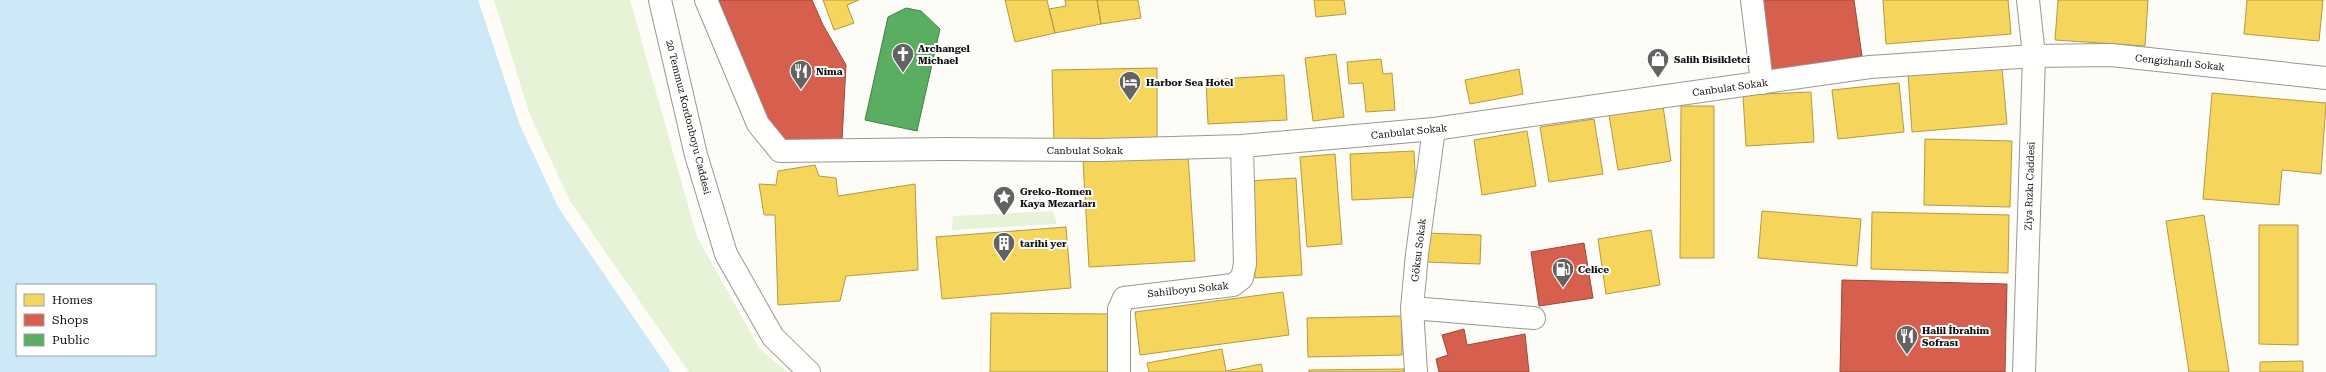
<svg xmlns="http://www.w3.org/2000/svg" width="2326" height="372" viewBox="0 0 2326 372" font-family="'Roboto Serif',serif">
<style>
.green{fill:#e7f3d7}
.water{fill:#cde8f7;fill-rule:evenodd}
.homes{fill:#f6d55c;stroke:#b19a46}
.shops{fill:#d6604d;stroke:#9b483b}
.public{fill:#5aae61;stroke:#447f49}
.lines{fill:none;stroke-linecap:round;stroke-linejoin:round}
.minor-casing{stroke:#979795;stroke-width:24}
.minor{stroke:#fffffe;stroke-width:22}
.labels{text-anchor:middle;stroke-width:4;stroke-linejoin:round;paint-order:stroke}
.poi-label{font-size:10px;font-weight:bold;fill:#111;stroke:#fff;text-anchor:start}
.street-label{font-size:10px;fill:#111;stroke:#fff}
</style>
<rect width="100%" height="100%" fill="#fdfcf7"/>
<!-- green -->
<path class="green" d="M494,0H630L697,237L760,349L787,372H689L570,201L530,115Z
M1053,211L1057,224L952,230L953,216Z"/>
<!-- water -->
<path class="water" d="M0,0H478L519,123L558,207L671,372H0ZM17,285H155V355H17Z"/>
<!-- homes -->
<path class="homes" d="M823,0H859L847,5L854,23L834,30Z
M1005,0H1047L1055,33L1015,42Z
M1065,0H1097L1101,24L1055,33L1049,9L1066,6Z
M1097,0H1138L1141,18L1101,24Z
M1314,0H1344L1346,14L1316,17Z
M1883,0H2008L2011,34L1886,44Z
M2058,0H2148L2145,46L2055,40Z
M2247,0H2323L2319,41L2244,34Z
M1336,54L1344,117L1313,121L1305,58Z
M1381,59L1383,74L1392,73L1395,110L1366,112L1363,83L1349,84L1347,62Z
M2002,67L2007,124L1912,132L1908,74Z
M1157,68V140L1054,142L1052,70Z
M1519,69L1523,94L1470,104L1465,80Z
M1284,75L1287,120L1208,124L1206,80Z
M1899,83L1904,132L1838,139L1832,90Z
M1811,92L1814,142L1746,146L1743,95Z
M2212,93L2326,103L2321,174L2282,170L2279,205L2203,199Z
M1663,106L1671,161L1618,170L1609,115Z
M1681,106H1714V258H1680Z
M1594,119L1603,174L1549,182L1540,127Z
M1527,131L1536,186L1482,195L1474,140Z
M1925,139L2012,141L2010,207L1924,205Z
M1414,151L1416,197L1352,200L1350,154Z
M1188,154L1195,261L1089,267L1083,161Z
M1335,154L1342,244L1307,247L1300,157Z
M815,165L819,176L836,178L838,196L915,184L918,270L846,276L840,301L778,305L775,215H764L759,184L776,185L778,171Z
M1296,178L1302,275L1255,278L1249,181Z
M1762,211L1861,219L1857,266L1758,258Z
M1872,212L2009,215L2008,273L1871,269Z
M2204,215L2229,372H2189L2166,221Z
M2259,225H2298V345L2259,344Z
M1066,227L1071,288L942,299L936,237Z
M1651,230L1660,285L1606,294L1598,239Z
M1426,233L1481,235L1480,264L1425,262Z
M1283,292L1289,335L1140,355L1135,312Z
M991,313L1109,314L1108,372H990Z
M1402,316V355L1308,357L1307,318Z
M1222,349L1226,371L1261,364L1263,372H1149L1147,363Z
M2303,361V372H2260V362Z
M1404,369V372H1309V370Z"/>
<!-- shops -->
<path class="shops" d="M719,0H812L823,25L846,65L842,140L785,141L767,118Z
M1760,0H1854L1862,56L1772,70Z
M1584,243L1593,298L1539,306L1531,252Z
M1842,280L2007,284L2005,372H1840Z
M1464,329L1467,345L1525,334L1529,372H1439L1436,359L1448,355L1442,335Z"/>
<!-- public -->
<path class="public" d="M906,8L921,11L940,29L917,131L865,120L888,17Z"/>
<g class="lines">
<!-- minor casing -->
<g class="minor-casing">
<path id="minor" d="M660,0L696,155L726,254L773,337L809,372
M706,0L758,124L780,151L946,149L1101,150L1242,146L1434,129L1870,67L2034,56L2111,55L2326,78
M1752,0L1762,83
M1412,308L1534,318
M1119,372V309L1124,298L1233,285L1242,278L1245,264L1242,146
M1416,372L1412,308L1417,254L1434,129
M2024,372L2034,56L2028,0"/>
</g>
<!-- minor -->
<use href="#minor" class="minor"/>
</g>
<!-- icons -->
<defs>
<g id="church-pin" transform="scale(1.15)"><path d="M0 17L-7.5 6A9.5 9.5 0 1 1 7.5 6Z" fill="#646362" stroke="#fff"/><path d="M-1.2-6h2.4v3.5h3.3v2.4h-3.3V6h-2.4V-.1h-3.3v-2.4h3.3Z" fill="#fff"/></g>
<g id="shop-pin" transform="scale(1.15)"><path d="M0 17L-7.5 6A9.5 9.5 0 1 1 7.5 6Z" fill="#646362" stroke="#fff"/><path d="M-5-2.5h2.3a2.7 3.5 0 0 1 5.4 0H5L5.5 6h-11ZM-1.5-2.5h3a1.5 2.3 0 0 0-3 0Z" fill="#fff"/></g>
<g id="restaurant-pin" transform="scale(1.15)"><path d="M0 17L-7.5 6A9.5 9.5 0 1 1 7.5 6Z" fill="#646362" stroke="#fff"/><path d="M-5-6h1v4h1v-4h1v4h1v-4h1v5L-1.5 .5V6h-2V.5L-5-1ZM5-6V6H3V1.5H1.5Q1.5-4 5-6Z" fill="#fff"/></g>
<g id="hotel-pin" transform="scale(1.15)"><path d="M0 17L-7.5 6A9.5 9.5 0 1 1 7.5 6Z" fill="#646362" stroke="#fff"/><path d="M-6-4.5h1.5V1H6V5H4.5V3h-9V5H-6ZM-4 0a1.8 1.8 0 1 1 3.6 0ZM.5 0V-2.5h3Q6-2.5 6 0Z" fill="#fff"/></g>
<g id="sight-pin" transform="scale(1.15)"><path d="M0 17L-7.5 6A9.5 9.5 0 1 1 7.5 6Z" fill="#646362" stroke="#fff"/><path d="M0-6L1.8-2.2L6-1.7L2.9 1.2L3.7 5.4L0 3.3L-3.7 5.4L-2.9 1.2L-6-1.7L-1.8-2.2Z" fill="#fff"/></g>
<g id="building-pin" transform="scale(1.15)"><path d="M0 17L-7.5 6A9.5 9.5 0 1 1 7.5 6Z" fill="#646362" stroke="#fff"/><path d="M-4-6H4V6H1V3H-1V6H-4ZM-2.5-4.3h1.7v1.8h-1.7ZM.8-4.3h1.7v1.8H.8ZM-2.5-1h1.7V.8h-1.7ZM.8-1h1.7V.8H.8Z" fill="#fff"/></g>
<g id="fuel-pin" transform="scale(1.15)"><path d="M0 17L-7.5 6A9.5 9.5 0 1 1 7.5 6Z" fill="#646362" stroke="#fff"/><path d="M-5.5-6h7V0h2V4h1.3V-2.5L3-4.5l.8-.8L6-3V5H2.5V1h-1V6h-7ZM-4.2-4.7v3.2H.2V-4.7Z" fill="#fff"/></g>
</defs>
<g fill-rule="evenodd">
<use href="#church-pin" x="903" y="54"/>
<use href="#shop-pin" x="1658" y="59"/>
<use href="#restaurant-pin" x="801" y="71"/>
<use href="#hotel-pin" x="1130" y="82"/>
<use href="#sight-pin" x="1004" y="197"/>
<use href="#building-pin" x="1004" y="243"/>
<use href="#fuel-pin" x="1563" y="269"/>
<use href="#restaurant-pin" x="1907" y="336"/>
</g>
<g class="labels">
<!-- poi labels -->
<g class="poi-label">
<text x="918" y="52">Archangel<tspan x="918" dy="12">Michael</tspan></text>
<text x="1674" y="63">Salih Bisikletci</text>
<text x="816" y="75">Nima</text>
<text x="1146" y="86">Harbor Sea Hotel</text>
<text x="1020" y="195">Greko-Romen<tspan x="1020" dy="12">Kaya Mezarları</tspan></text>
<text x="1020" y="247">tarihi yer</text>
<text x="1578" y="273">Celice</text>
<text x="1922" y="334">Halil İbrahim<tspan x="1922" dy="12">Sofrası</tspan></text>
</g>
<!-- street labels -->
<g class="street-label">
<text transform="translate(2180 62) rotate(6)" y="4">Cengizhanlı Sokak</text>
<text transform="translate(1730 87) rotate(-8)" y="4">Canbulat Sokak</text>
<text transform="translate(689 117) rotate(76)" y="4">20 Temmuz Kordonboyu Caddesi</text>
<text transform="translate(1409 131) rotate(-6)" y="4">Canbulat Sokak</text>
<text x="1085" y="154">Canbulat Sokak</text>
<text transform="translate(2029 186) rotate(-88)" y="4">Ziya Rızkı Caddesi</text>
<text transform="translate(1418 250) rotate(-83)" y="4">Göksu Sokak</text>
<text transform="translate(1188 289) rotate(-6)" y="4">Sahilboyu Sokak</text>
</g>
</g>
<!-- legend -->
<rect x="16" y="284" width="140" height="72" fill="#ffffff" stroke="#a0a0a0"/>
<rect x="24" y="294" width="20" height="12" fill="#f6d55c" stroke="#a0a0a0"/>
<text x="52" y="304" font-size="12" fill="#111111">Homes</text>
<rect x="24" y="314" width="20" height="12" fill="#d6604d" stroke="#a0a0a0"/>
<text x="52" y="324" font-size="12" fill="#111111">Shops</text>
<rect x="24" y="334" width="20" height="12" fill="#5aae61" stroke="#a0a0a0"/>
<text x="52" y="344" font-size="12" fill="#111111">Public</text>
</svg>
